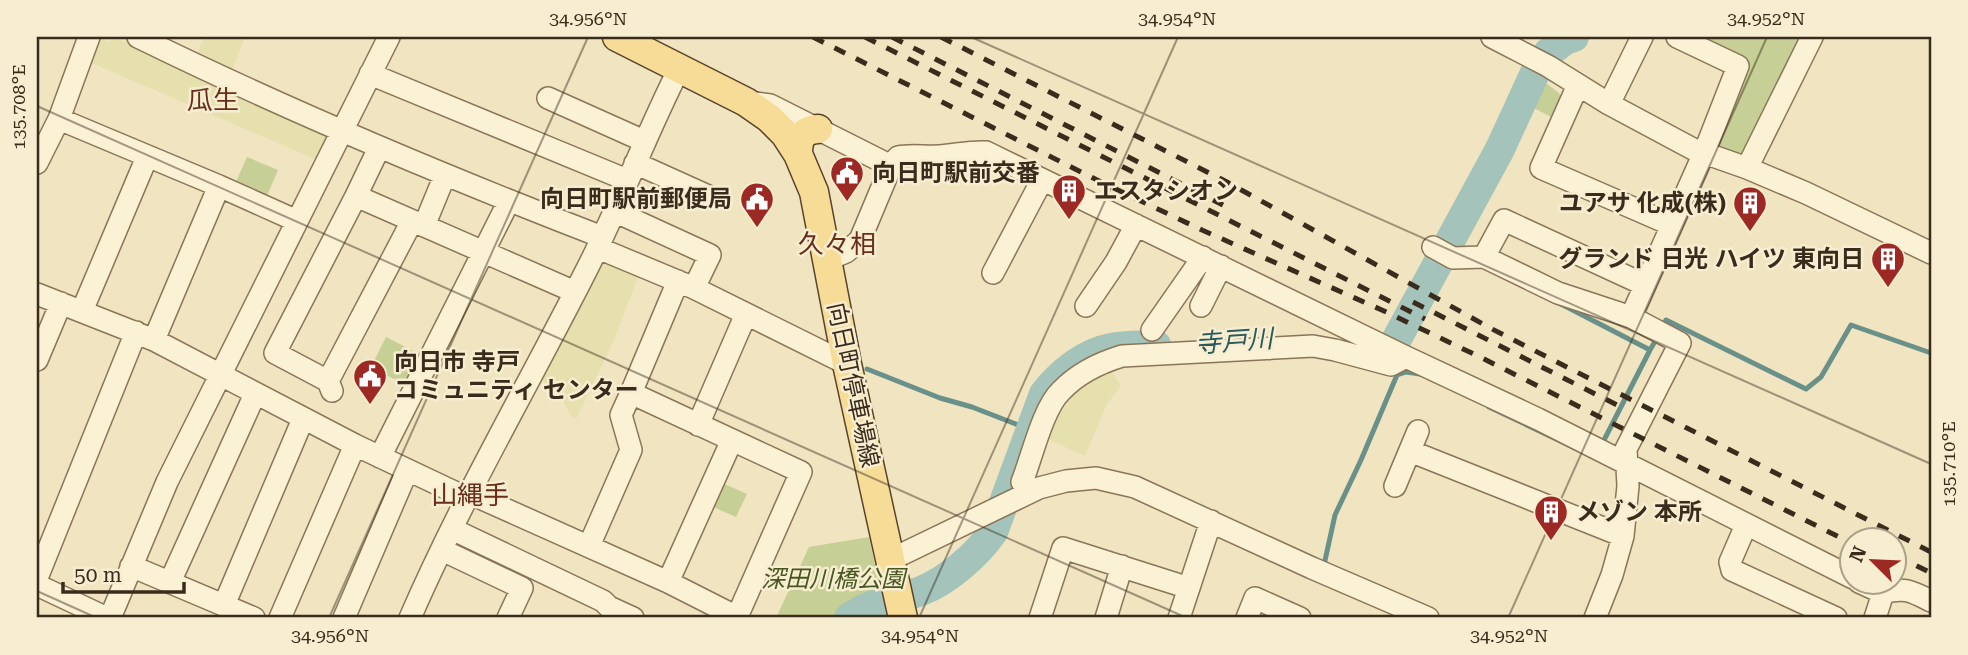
<svg xmlns="http://www.w3.org/2000/svg" width="1968" height="655" viewBox="0 0 1968 655" font-family="'Roboto Serif','Noto Sans JP',serif">
<style>
.farmland{fill:#e6e0ae}
.green{fill:#c6cf95}
.lines{fill:none;stroke-linecap:round;stroke-linejoin:round}
.stream{stroke:#6a9189;stroke-width:5}
.river{stroke:#a4c3bb;stroke-width:30}
.minor-casing{stroke:#8b7558;stroke-width:24}
.major-casing{stroke:#58432c;stroke-width:31}
.minor{stroke:#fbf1d5;stroke-width:21}
.major{stroke:#f6dc97;stroke-width:28}
.rail{stroke:#3a2c1d;stroke-width:5;stroke-dasharray:12 12;stroke-linecap:butt}
.ticks{fill:none;stroke:#3a2c1d;stroke-width:2;stroke-opacity:0.45}
.labels{text-anchor:middle;stroke-width:5;stroke-linejoin:round;paint-order:stroke}
.poi-label{font-size:24px;font-weight:bold;fill:#3a2c1d;stroke:#f7eed1;text-anchor:start}
.street-label{font-size:24px;fill:#3a2c1d;stroke:#f7eed1}
.park-label{font-size:24px;font-style:italic;fill:#485722;stroke:#f7eed1}
.neighbourhood-label{font-size:26px;fill:#692e1a;stroke:#f7eed1}
.water-label{font-size:26px;font-style:italic;fill:#2b5a5a;stroke:#f7eed1}
.neatline{fill:none;stroke:#3a2c1d;stroke-width:2.5}
.ticks-label{font-size:18px;text-anchor:middle;fill:#3a2c1d}
</style>
<rect width="100%" height="100%" fill="#f0e4c1"/>
<!-- farmland -->
<path class="farmland" d="M112,37L163,57L330,135L320,161L89,62L99,38L109,42Z
M204,37H245L231,73L196,57Z
M604,259L640,272L613,342L576,419L570,415L561,396L539,378Z
M1111,370L1121,386L1107,404L1085,456L1042,436L1064,391Z"/>
<!-- green -->
<path class="green" d="M1695,37H1802L1747,153L1736,157L1719,150L1715,141L1748,62Z
M1542,80L1559,93L1563,102L1555,119L1530,106Z
M247,157L278,170L266,198L235,184Z
M386,337L421,355L406,385L371,367Z
M720,482L747,494L736,517L709,505Z
M869,537L881,593L859,603L840,618H776L809,547Z"/>
<g class="lines">
<!-- stream -->
<path class="stream" d="M1450,241L1465,251
M1559,303L1650,350L1657,338
M1661,329L1666,320L1806,389L1821,377L1851,325L1931,353
M867,369L940,398L972,407L1031,430
M1489,407L1590,455
M1602,444L1650,350
M1324,565L1335,515L1361,460L1397,375L1406,372L1420,374"/>
<!-- river -->
<path class="river" d="M1362,350H1385L1393,346L1500,149L1534,75L1548,53L1565,40L1574,37
M849,618C870,602 897,600 921,591C947,581 977,555 993,532L1044,394C1060,373 1085,353 1111,348C1126,345 1142,346 1156,345"/>
<!-- minor casing -->
<g class="minor-casing">
<path id="minor" d="M138,37C289,111 444,176 602,237
M1492,37L1548,66L1609,104L1693,149L1747,168L1806,193L1931,253
M370,74L627,180
M1578,85L1541,168L1672,225
M548,98L644,141
M755,103L770,105L891,166L860,240L846,252L827,260
M1609,104L1642,37
M59,119L219,186L297,221
M37,163L59,119L89,37
M635,163L708,196
M891,166L898,157C912,154 925,157 939,156C955,155 970,151 986,152L1406,357L1538,419L1853,578
M1747,168L1812,37
M356,196L575,292
M614,211L710,255L694,288
M424,226L445,175
M1433,247L1453,258L1484,257L1558,293L1631,317
M598,248L694,288L847,364
M1484,257L1504,220L1645,285
M993,273L1042,180
M37,294L154,340L355,445L467,498
M1086,306L1116,262L1136,225
M1201,306L1221,266
M82,311L147,157
M1152,330L1203,257
M154,340L219,186
M37,360L61,303
M328,381L275,353L356,196L379,148
M332,391L328,381L412,221
M631,393L678,281
M698,425L746,314
M1410,451L1623,536
M380,457L509,201
M1022,482C1032,457 1043,408 1061,391C1078,373 1099,363 1122,356L1313,346L1335,350L1391,365L1406,357
M1395,486L1418,431
M469,493L668,582L737,617L801,472L631,393L621,415L631,450L589,546
M1746,525L1730,562L1732,570L1836,618
M452,529L603,601L609,607L633,618
M442,550L522,588L508,618
M890,560L1039,488L1066,481L1096,478L1135,487L1312,568L1428,618
M131,566L254,618
M37,578L136,332
M170,582L255,394
M668,582L732,440
M1859,582L1883,593C1905,587 1911,591 1931,601
M37,585L107,618
M224,605L303,419
M110,618L167,482L389,37
M280,618L355,445
M344,618L407,471
M410,618C462,498 529,384 588,267C621,202 646,134 679,69
M1040,618L1063,548L1189,588
M1106,618L1122,566
M1179,618L1211,521
M1247,618L1255,598L1300,618
M1595,618L1612,575L1623,536L1628,486L1626,449L1680,343L1631,317L1704,153L1738,66L1677,37
M1875,618L1883,593"/>
</g>
<!-- major casing -->
<g class="major-casing">
<path id="major" d="M617,37L746,102L769,118L785,134L798,154L814,192L847,364L903,618
M798,154C798,139 802,130 818,129"/>
</g>
<!-- minor -->
<use href="#minor" class="minor"/>
<!-- major -->
<use href="#major" class="major"/>
<!-- rail -->
<path class="rail" d="M813,37L1101,182L1202,230L1384,311L1480,357L1853,544
M865,37L1425,319
M892,37L1223,205
M941,37L1227,182L1492,329L1931,552
M1413,302L1619,406
M1895,555L1931,573"/>
</g>
<!-- ticks -->
<path class="ticks" d="M971,37L1931,464M37,106L1187,618M37,591L97,618M329,618L588,37M919,618L1178,37M1508,618L1767,37"/>
<!-- icons -->
<defs>
<g id="civic-pin" transform="scale(1.75)"><path d="M0 17L-7.5 6A9.5 9.5 0 1 1 7.5 6Z" fill="#9d2924" stroke="#f7eed1"/><path d="M-.6-6.5H3V-4.5H.6V-3L4-1V1h2V6H-6V1h2V-1L-.6-3ZM-1.2 2.5V6h2.4V2.5Z" fill="#fff"/></g>
<g id="building-pin" transform="scale(1.75)"><path d="M0 17L-7.5 6A9.5 9.5 0 1 1 7.5 6Z" fill="#9d2924" stroke="#f7eed1"/><path d="M-4-6H4V6H1V3H-1V6H-4ZM-2.5-4.3h1.7v1.8h-1.7ZM.8-4.3h1.7v1.8H.8ZM-2.5-1h1.7V.8h-1.7ZM.8-1h1.7V.8H.8Z" fill="#fff"/></g>
</defs>
<g fill-rule="evenodd">
<use href="#civic-pin" x="847" y="173"/>
<use href="#building-pin" x="1069" y="191"/>
<use href="#civic-pin" x="757" y="199"/>
<use href="#building-pin" x="1750" y="203"/>
<use href="#building-pin" x="1888" y="259"/>
<use href="#civic-pin" x="370" y="376"/>
<use href="#building-pin" x="1551" y="512"/>
</g>
<g class="labels">
<!-- poi labels -->
<g class="poi-label">
<text x="872" y="181">向日町駅前交番</text>
<text x="1094" y="199">エスタシオン</text>
<text x="732" y="207" text-anchor="end">向日町駅前郵便局</text>
<text x="1726" y="211" text-anchor="end">ユアサ 化成(株)</text>
<text x="1864" y="267" text-anchor="end">グランド 日光 ハイツ 東向日</text>
<text x="394" y="370">向日市 寺戸<tspan x="394" dy="28">コミュニティ センター</tspan></text>
<text x="1576" y="520">メゾン 本所</text>
</g>
<!-- street labels -->
<g class="street-label">
<text transform="translate(853 385) rotate(78)" y="8">向日町停車場線</text>
</g>
<!-- park labels -->
<g class="park-label">
<text x="833" y="587">深田川橋公園</text>
</g>
<!-- neighbourhood labels -->
<g class="neighbourhood-label">
<text x="213" y="109">瓜生</text>
<text x="837" y="253">久々相</text>
<text x="470" y="504">山縄手</text>
</g>
<!-- water labels -->
<g class="water-label">
<text transform="translate(1234 341) rotate(-4)" y="9">寺戸川</text>
</g>
</g>
<!-- border -->
<rect width="1968" height="655" fill="none" stroke="#f7eed1" stroke-width="77"/>
<!-- north arrow -->
<g transform="translate(1873 561) rotate(294)"><circle r="33" fill="#f7eed1" stroke="#aba089" stroke-width="2"/>
<path d="M0-5L12 26L0 18L-12 26Z" fill="#9d2924"/>
<text y="-10" font-size="19" font-weight="bold" text-anchor="middle" fill="#3a2c1d">N</text>
</g>
<!-- scale -->
<path d="M63 582v10h121v-10" fill="none" stroke="#3a2c1d" stroke-width="3.5"/>
<text x="74" y="582" font-size="21" fill="#3a2c1d" stroke="#f7eed1" stroke-width="5" paint-order="stroke">50 m</text>
<rect x="38" y="38" width="1892" height="578" class="neatline"/>
<g class="ticks-label">
<text x="588" y="25">34.956°N</text>
<text x="1177" y="25">34.954°N</text>
<text x="1766" y="25">34.952°N</text>
<text transform="translate(19 107) rotate(-90)" y="6">135.708°E</text>
<text transform="translate(1949 464) rotate(-90)" y="6">135.710°E</text>
<text x="330" y="642">34.956°N</text>
<text x="920" y="642">34.954°N</text>
<text x="1509" y="642">34.952°N</text>
</g>
</svg>
